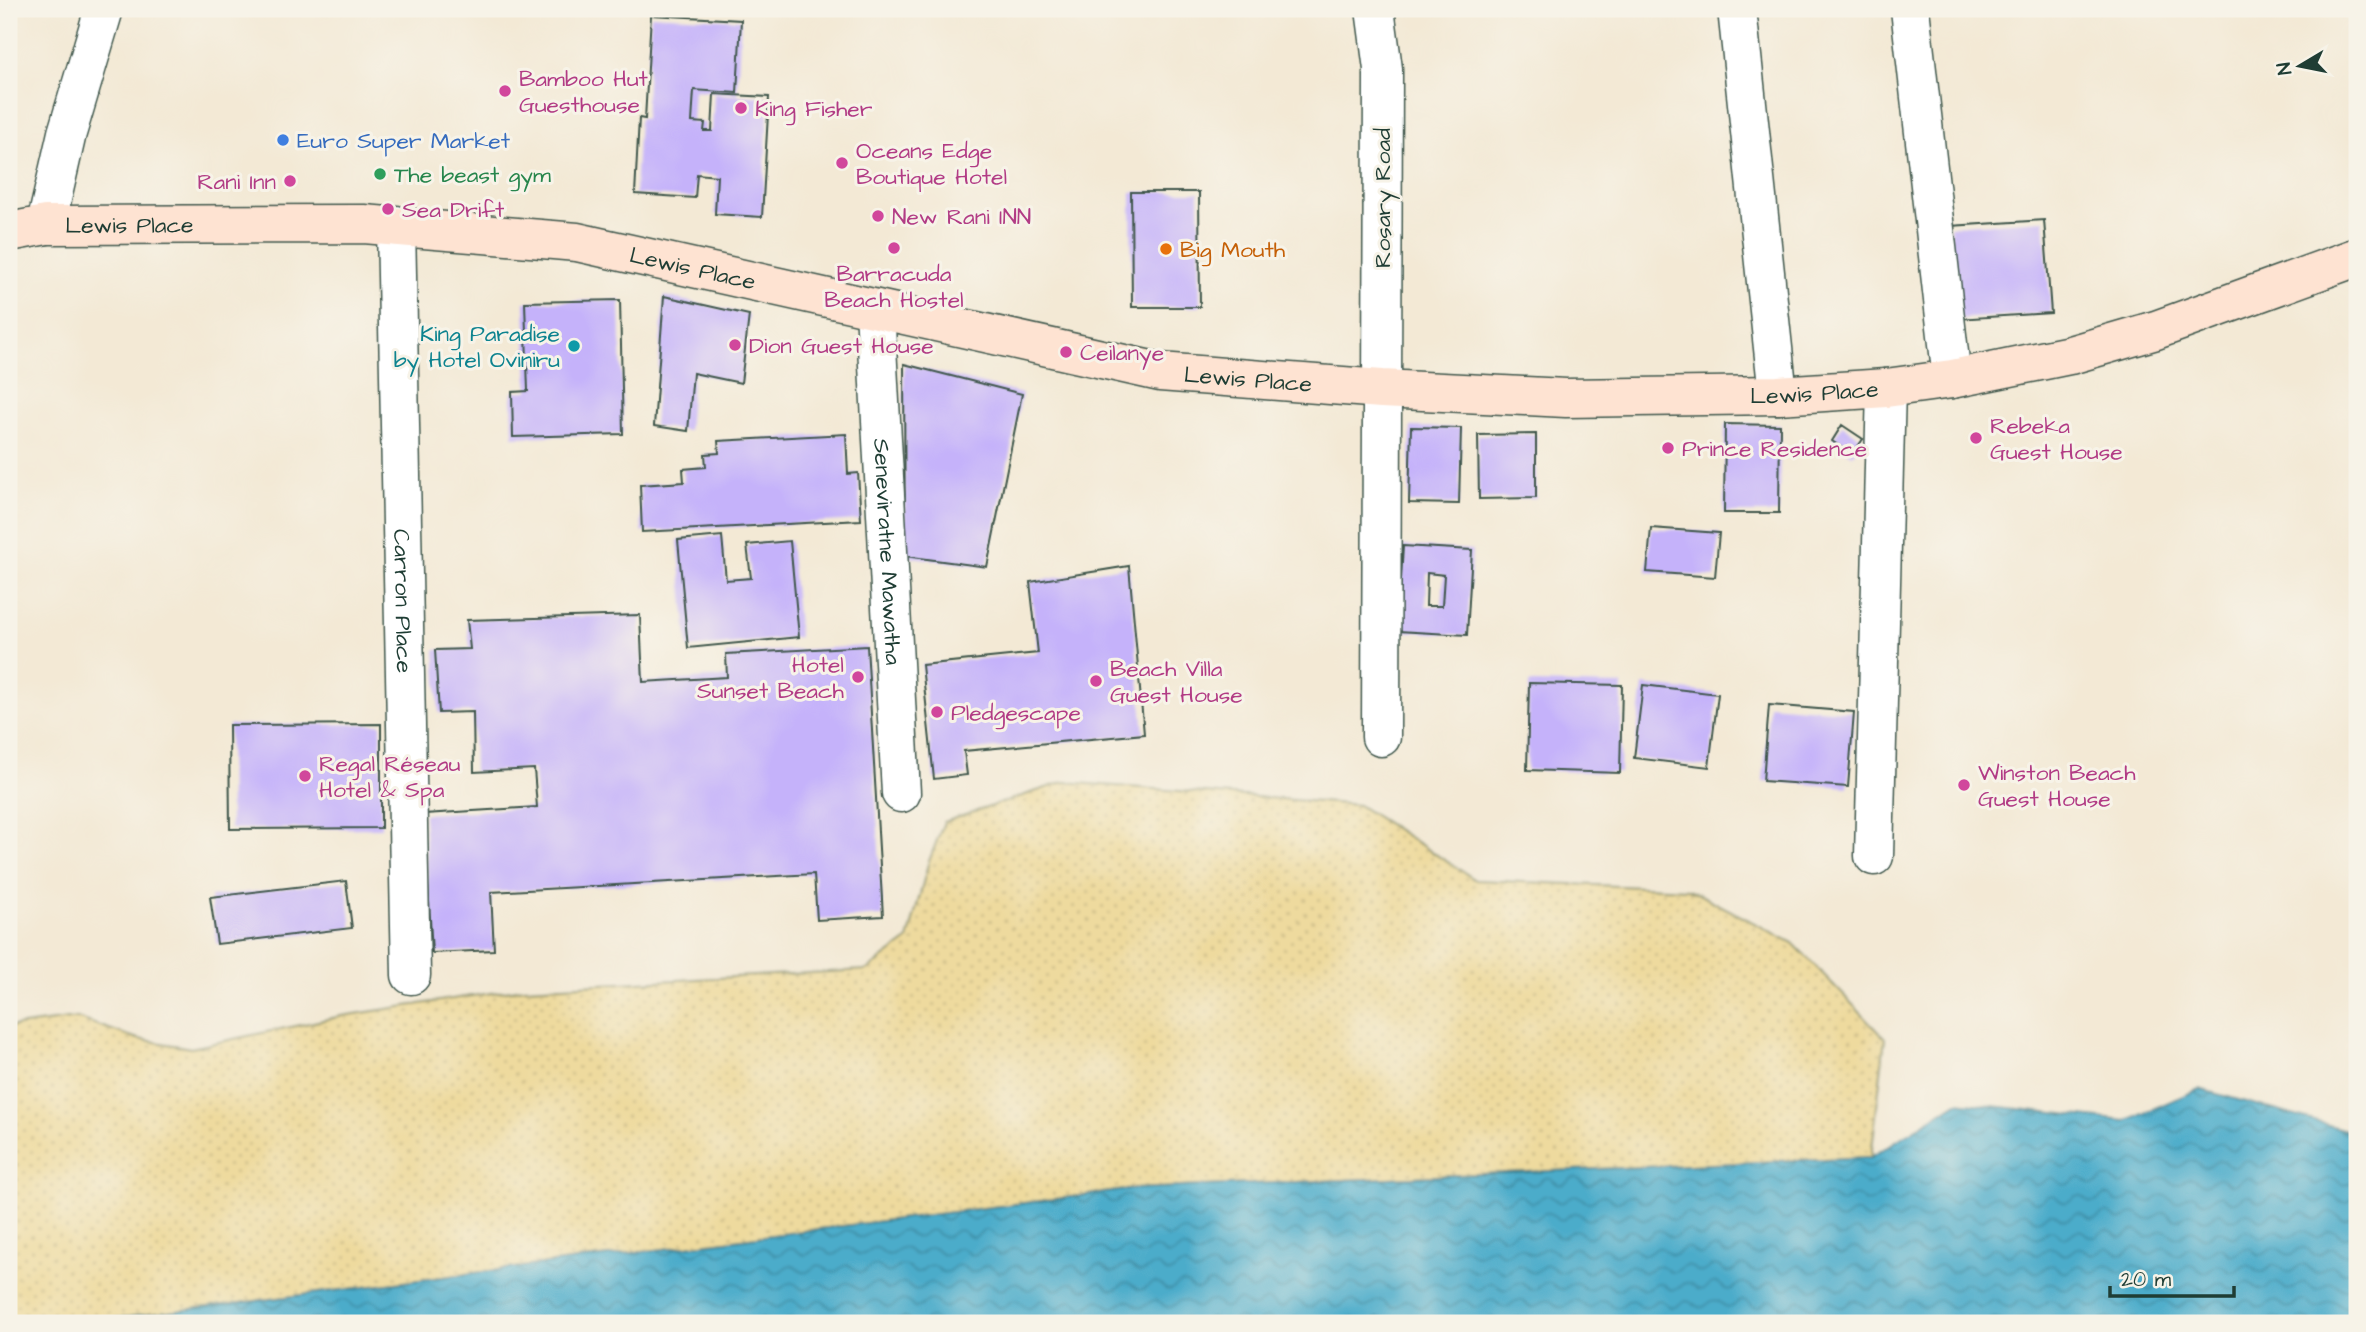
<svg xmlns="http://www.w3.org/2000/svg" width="2366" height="1332" viewBox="0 0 2366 1332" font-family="'Architects Daughter',sans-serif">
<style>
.sand{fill:url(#sand-dots);stroke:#868c69;stroke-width:2}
.water{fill:url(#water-waves);stroke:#35747f;stroke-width:2}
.building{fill:#c5b2fa;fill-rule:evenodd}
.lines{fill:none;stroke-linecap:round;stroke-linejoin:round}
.street-casing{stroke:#3f574c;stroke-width:41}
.secondary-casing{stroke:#3f574c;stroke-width:41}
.street{stroke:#fff;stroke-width:38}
.secondary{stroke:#fee3d2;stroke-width:38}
.hotel-dot{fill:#d1479c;stroke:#f7f3e8;stroke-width:2.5}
.shop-dot{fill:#3f7fe0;stroke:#f7f3e8;stroke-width:2.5}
.leisure-dot{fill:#2e9e5b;stroke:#f7f3e8;stroke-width:2.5}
.food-dot{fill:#e8710a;stroke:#f7f3e8;stroke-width:2.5}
.culture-dot{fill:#0f9aa8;stroke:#f7f3e8;stroke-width:2.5}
.labels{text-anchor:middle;stroke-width:6;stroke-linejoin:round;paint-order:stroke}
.hotel-label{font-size:23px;fill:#b23c85;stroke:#f7f3e8;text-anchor:start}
.shop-label{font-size:23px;fill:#366cbe;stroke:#f7f3e8;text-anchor:start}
.leisure-label{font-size:23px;fill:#27864d;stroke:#f7f3e8;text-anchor:start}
.street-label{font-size:23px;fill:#1f3d34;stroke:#f7f3e8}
.food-label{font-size:23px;fill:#c56008;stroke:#f7f3e8;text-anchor:start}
.culture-label{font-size:23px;fill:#0d838f;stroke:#f7f3e8;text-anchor:end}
</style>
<defs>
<pattern id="sand-dots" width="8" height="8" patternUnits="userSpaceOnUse" patternTransform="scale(1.75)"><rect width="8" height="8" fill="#eeda9e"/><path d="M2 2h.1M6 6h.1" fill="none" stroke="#ccbc89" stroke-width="1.8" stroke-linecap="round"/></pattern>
<pattern id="water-waves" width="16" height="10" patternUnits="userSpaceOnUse" patternTransform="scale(1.75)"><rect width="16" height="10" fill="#4bacca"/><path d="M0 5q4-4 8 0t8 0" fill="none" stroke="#3e8da5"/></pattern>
</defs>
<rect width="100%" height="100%" fill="#f7f3e8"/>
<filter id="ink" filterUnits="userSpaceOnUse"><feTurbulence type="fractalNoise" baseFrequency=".0143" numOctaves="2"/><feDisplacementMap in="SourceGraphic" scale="14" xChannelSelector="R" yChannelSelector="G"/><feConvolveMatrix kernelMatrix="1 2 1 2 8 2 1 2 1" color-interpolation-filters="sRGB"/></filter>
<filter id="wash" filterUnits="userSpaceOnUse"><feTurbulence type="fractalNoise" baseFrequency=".00686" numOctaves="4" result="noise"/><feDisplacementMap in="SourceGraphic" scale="28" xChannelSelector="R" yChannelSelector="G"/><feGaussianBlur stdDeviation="1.57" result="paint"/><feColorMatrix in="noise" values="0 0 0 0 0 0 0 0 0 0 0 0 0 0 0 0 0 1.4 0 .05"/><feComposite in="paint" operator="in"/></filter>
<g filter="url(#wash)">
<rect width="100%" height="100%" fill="#f3e9d5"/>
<!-- sand -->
<path class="sand" d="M1064,782L1358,805L1476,880L1689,889L1793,943L1885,1038L1871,1157L1134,1189L82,1323H9V1027L77,1018L138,1039L191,1048L342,1016L524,988L867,970L908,940L928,864L944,822Z"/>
<!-- water -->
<path class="water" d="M2199,1089L2357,1133V1323H82L1134,1189L1871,1157L1957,1102L2125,1121Z"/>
<g id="blocks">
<!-- building -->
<path class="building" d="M651,15L741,20L737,93L694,90L692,122L705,123L704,131H712L714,94L769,97L762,217L715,214L717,176L697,174L695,198L635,194L639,118L645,119Z
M1131,192H1199L1200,307H1132Z
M2044,220L2051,313L1957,319L1950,226Z
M664,296L749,315L741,383L693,373L688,431L654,426Z
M620,300L623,434L513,437L512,392L528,391L525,302Z
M904,364L1022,394L987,567L905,556Z
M1725,424L1780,425L1779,513H1724Z
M1842,425L1863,439L1852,455L1832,441Z
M1411,427L1461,428L1459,504L1409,503Z
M846,434L848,474L858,473L861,520L642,532L640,485L684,482L683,469L706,467L705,454L719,453L718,441Z
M1536,434V498L1479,499L1478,435Z
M1651,528L1719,533L1715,577L1647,572Z
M722,536L726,580L751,578L747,545L790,541L799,637L688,648L678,540Z
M1403,546L1472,550L1467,635L1398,631ZM1427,573L1444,575L1442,606H1426Z
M1129,566L1144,734L964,751L967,775L934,779L922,665L1038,653L1030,582Z
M640,615L643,682L727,677L726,654L867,646L883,916L817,920L814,874L491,892L494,950L432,953L424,814L537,807L534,769L474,772L473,712L439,713L435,650L470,649L467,620Z
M1529,683L1622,685L1620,773L1527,770Z
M1643,685L1718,694L1709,767L1634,758Z
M1769,705L1854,712L1848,787L1763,781Z
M381,724V828L230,829L229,725Z
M346,881L352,928L217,944L210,897Z"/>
</g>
</g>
<g filter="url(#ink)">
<use href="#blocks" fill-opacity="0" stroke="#3f574c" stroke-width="2"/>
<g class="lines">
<!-- street casing -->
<g class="street-casing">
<g id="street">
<path d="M1375,9L1383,69L1381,737"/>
<path d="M1737,9L1778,395"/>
<path d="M1910,9L1952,379"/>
<path d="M46,225L67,133L104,9"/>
<path id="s1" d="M396,225L411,975"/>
<path id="s2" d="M875,309L901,793"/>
<path d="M1874,856L1886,388"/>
</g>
</g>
<!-- secondary casing -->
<g class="secondary-casing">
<g id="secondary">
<path id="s3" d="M9,232L46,225L364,224L577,242L1160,372L1382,389L1566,398L1778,395L1886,388L1952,379L2070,355L2156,330L2357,257"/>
</g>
</g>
<!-- street -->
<use href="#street" class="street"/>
<!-- secondary -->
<use href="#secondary" class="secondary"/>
</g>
</g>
<!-- markers -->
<g class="hotel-dot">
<circle cx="505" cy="91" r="7"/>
<circle cx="741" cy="108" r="7"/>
<circle cx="842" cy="163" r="7"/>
<circle cx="290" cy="181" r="7"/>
<circle cx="388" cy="209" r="7"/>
<circle cx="878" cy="216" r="7"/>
<circle cx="894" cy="248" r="7"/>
<circle cx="735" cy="345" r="7"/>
<circle cx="1066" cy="352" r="7"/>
<circle cx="1976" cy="438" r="7"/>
<circle cx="1668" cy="448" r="7"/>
<circle cx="858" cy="677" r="7"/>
<circle cx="1096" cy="681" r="7"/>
<circle cx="937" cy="712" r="7"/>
<circle cx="305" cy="776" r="7"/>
<circle cx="1964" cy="785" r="7"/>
</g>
<circle class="shop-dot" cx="283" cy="140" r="7"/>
<circle class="leisure-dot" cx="380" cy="174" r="7"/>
<circle class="food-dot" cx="1166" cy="249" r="7"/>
<circle class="culture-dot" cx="574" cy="346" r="7"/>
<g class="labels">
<!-- hotel labels -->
<g class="hotel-label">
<text x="519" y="86">Bamboo Hut<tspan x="519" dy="26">Guesthouse</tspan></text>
<text x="755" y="116">King Fisher</text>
<text x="856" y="158">Oceans Edge<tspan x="856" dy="26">Boutique Hotel</tspan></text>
<text x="276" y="189" text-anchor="end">Rani Inn</text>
<text x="402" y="217">Sea Drift</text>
<text x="892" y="224">New Rani INN</text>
<text x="894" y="281" text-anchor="middle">Barracuda<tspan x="894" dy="26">Beach Hostel</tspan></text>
<text x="749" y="353">Dion Guest House</text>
<text x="1080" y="360">Ceilanye</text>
<text x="1990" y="433">Rebeka<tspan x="1990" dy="26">Guest House</tspan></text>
<text x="1682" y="456">Prince Residence</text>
<text x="844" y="672" text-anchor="end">Hotel<tspan x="844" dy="26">Sunset Beach</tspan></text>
<text x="1110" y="676">Beach Villa<tspan x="1110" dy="26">Guest House</tspan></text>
<text x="951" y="720">Pledgescape</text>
<text x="319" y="771">Regal Réseau<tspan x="319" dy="26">Hotel &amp; Spa</tspan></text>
<text x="1978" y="780">Winston Beach<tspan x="1978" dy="26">Guest House</tspan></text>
</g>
<!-- shop labels -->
<g class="shop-label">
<text x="297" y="148">Euro Super Market</text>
</g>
<!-- leisure labels -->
<g class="leisure-label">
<text x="394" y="182">The beast gym</text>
</g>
<!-- street labels -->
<g class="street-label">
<text transform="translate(1382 198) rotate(-90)" y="8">Rosary Road</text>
<text dy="8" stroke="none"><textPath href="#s3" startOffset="121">Lewis Place</textPath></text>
<text dy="8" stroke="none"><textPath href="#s3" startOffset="688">Lewis Place</textPath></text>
<text dy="8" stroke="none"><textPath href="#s3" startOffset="1255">Lewis Place</textPath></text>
<text dy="8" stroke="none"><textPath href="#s3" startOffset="1822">Lewis Place</textPath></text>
<text dy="8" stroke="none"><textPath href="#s2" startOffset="243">Seneviratne Mawatha</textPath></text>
<text dy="8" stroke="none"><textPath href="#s1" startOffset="376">Carron Place</textPath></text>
</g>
<!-- food labels -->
<g class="food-label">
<text x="1180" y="257">Big Mouth</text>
</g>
<!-- culture labels -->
<g class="culture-label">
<text x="560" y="341">King Paradise<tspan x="560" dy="26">by Hotel Oviniru</tspan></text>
</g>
</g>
<!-- margin -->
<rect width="2366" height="1332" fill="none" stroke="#f7f3e8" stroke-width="35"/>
<!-- north arrow -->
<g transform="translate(2300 66) rotate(260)" stroke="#f7f3e8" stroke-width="5" paint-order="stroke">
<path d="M0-5L12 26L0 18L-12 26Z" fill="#1f3d34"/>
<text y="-10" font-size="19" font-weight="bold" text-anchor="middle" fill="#1f3d34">N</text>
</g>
<!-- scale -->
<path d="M2110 1286v10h124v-10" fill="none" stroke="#1f3d34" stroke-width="3.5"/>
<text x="2121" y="1286" font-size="21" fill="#1f3d34" stroke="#f7f3e8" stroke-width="5" paint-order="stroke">20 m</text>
</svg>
